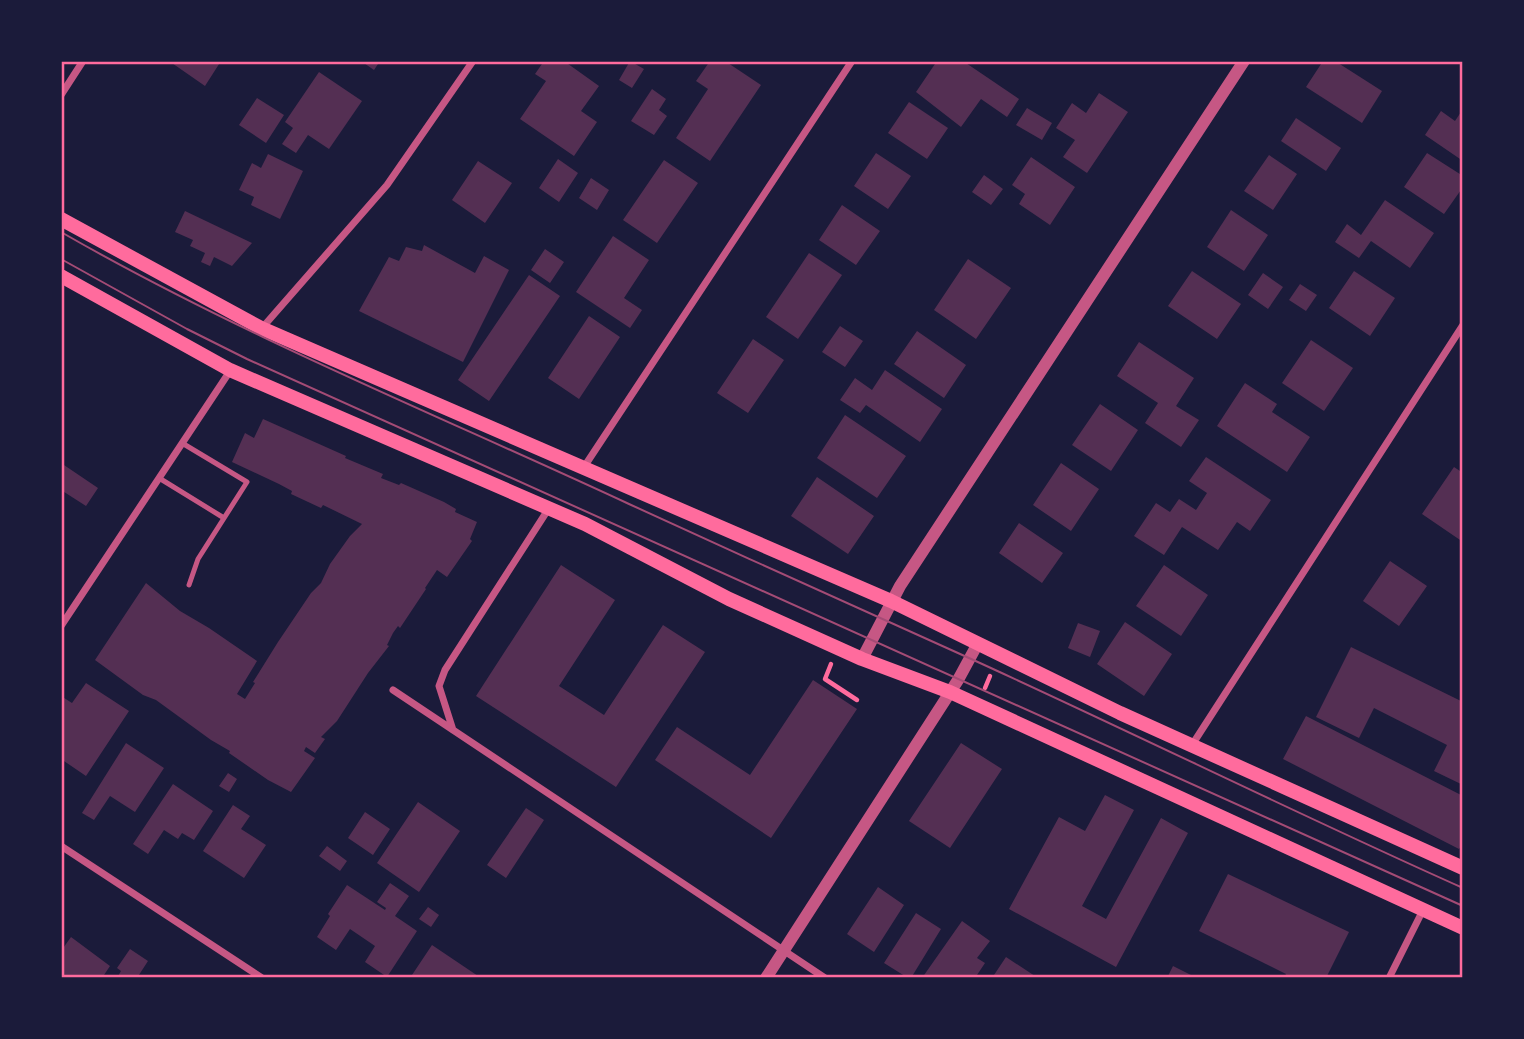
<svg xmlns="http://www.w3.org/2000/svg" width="1524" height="1039" viewBox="0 0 1524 1039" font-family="'Public Sans',sans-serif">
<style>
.building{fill:#542f53}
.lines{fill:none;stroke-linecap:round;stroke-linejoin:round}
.path{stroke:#ff6b9d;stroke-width:4.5}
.service{stroke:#c65784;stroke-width:5}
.minor{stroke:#c65784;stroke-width:7}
.tertiary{stroke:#c65784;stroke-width:12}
.secondary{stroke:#ff6b9d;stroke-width:14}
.tram{stroke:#a44b75;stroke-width:2}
.neatline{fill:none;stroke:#ff6b9d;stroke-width:2.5}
</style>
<rect width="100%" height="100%" fill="#1b1b3a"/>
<!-- building -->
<path class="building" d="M169,61H221L205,86Z
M361,61H380L374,70Z
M544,61H564L599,86L581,111L597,122L574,156L520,119L546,81L535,74Z
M630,61L644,69L632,88L619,80Z
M710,61H725L761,85L710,161L676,138L708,89L696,81Z
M937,61H963L1019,99L1007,117L981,99L961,127L916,92Z
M1323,61H1335L1382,91L1362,123L1306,87Z
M319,72L362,101L329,149L308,135L296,153L282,144L293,128L285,122Z
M652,89L666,99L659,110L667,116L654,135L631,121Z
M1099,93L1128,112L1087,173L1063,157L1075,140L1056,128L1072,103L1086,113Z
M257,98L284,115L266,143L239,125Z
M909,102L948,128L927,159L888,133Z
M1027,108L1052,123L1042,140L1016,125Z
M1463,109V161L1425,135L1441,111L1455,121Z
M1296,118L1341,148L1326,171L1281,141Z
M876,153L911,176L888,209L854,186Z
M1427,153L1463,176V187L1444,214L1404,187Z
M268,154L303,171L280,219L251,205L254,197L239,190L252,163L261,168Z
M1269,155L1297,174L1273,210L1244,191Z
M1031,157L1075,187L1050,225L1019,204L1025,194L1012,185Z
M558,159L578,173L559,202L539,188Z
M664,160L698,183L657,243L623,220Z
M478,161L512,183L485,223L452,200Z
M984,175L1003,189L991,205L972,192Z
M591,178L609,190L597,210L579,198Z
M1385,200L1434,233L1410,268L1371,241L1359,258L1335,242L1347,224L1361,235Z
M842,205L880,231L856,265L819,240Z
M1231,210L1268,235L1244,271L1207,247Z
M185,211L252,243L232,266L214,257L210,266L201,262L205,253L190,246L193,240L175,232Z
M613,236L649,260L624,298L642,310L630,328L576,292Z
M424,245L475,273L484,256L509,270L463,362L359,311L389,257L399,261L406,247L422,251Z
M545,249L564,262L550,283L531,270Z
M809,253L842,275L798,339L766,317Z
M968,259L1011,288L976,339L934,310Z
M1192,271L1241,304L1217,339L1168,306Z
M1354,271L1395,298L1370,336L1329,308Z
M1263,273L1283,287L1268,309L1248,295Z
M529,275L560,296L489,401L458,380Z
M1300,284L1317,295L1306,311L1289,300Z
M589,316L620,337L579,399L548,378Z
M840,326L863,341L845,367L822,352Z
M917,331L966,365L944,398L894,364Z
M753,339L784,360L748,413L717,393Z
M1311,340L1353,368L1324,411L1282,383Z
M1139,342L1194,378L1176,406L1199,420L1181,447L1145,423L1158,403L1117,376Z
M885,370L942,409L920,442L866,405L860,413L840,400L855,378L872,390Z
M1245,383L1277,404L1272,412L1310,437L1287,472L1217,426Z
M1100,404L1138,430L1111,471L1072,445Z
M845,415L906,456L877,498L817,458Z
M263,419L346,456L345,458L383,474L381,478L399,485L401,483L444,502L456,509L455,512L477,522L470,539L472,541L447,577L437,570L425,588L426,589L400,628L398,626L393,633L387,645L389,646L368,673L337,721L321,737L325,739L315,753L306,747L304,751L315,758L291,792L268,780L229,753L230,751L211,740L156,700L143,695L95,660L146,583L180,611L209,628L257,661L237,694L245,699L255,683L253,682L278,642L311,593L321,583L330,564L350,536L362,524L323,505L321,508L291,494L292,491L279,484L232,462L245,433L254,438Z
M1206,457L1271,500L1250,531L1237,522L1218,550L1182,527L1164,555L1134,536L1156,503L1170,512L1179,499L1196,510L1207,493L1189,481Z
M61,463L98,488L86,506L61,490Z
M1061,463L1099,489L1071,531L1033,505Z
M1454,467L1463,473V542L1422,514Z
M817,477L874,516L848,554L791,516Z
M1019,523L1063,553L1042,583L999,553Z
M1390,561L1427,586L1399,626L1363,601Z
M561,565L615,600L559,686L604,715L663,625L705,652L616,787L476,696Z
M1164,565L1208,595L1181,636L1136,606Z
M1125,622L1172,654L1144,696L1097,664Z
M1078,623L1100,631L1090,657L1068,648Z
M1351,647L1463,702V785L1434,771L1447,745L1374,708L1359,738L1316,717Z
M813,680L857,709L771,838L655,760L677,727L750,775Z
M86,683L129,711L86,776L61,759V720L63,717L61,716V696L72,703Z
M1306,716L1463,796V843L1459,849L1283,759Z
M126,743L164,768L135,812L110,796L94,820L82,813Z
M961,743L1002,769L950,848L909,821Z
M228,773L237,779L229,792L219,786Z
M173,784L213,811L194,840L182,833L178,839L164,830L148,854L133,844Z
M1105,795L1134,810L1082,906L1106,919L1161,818L1188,833L1116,967L1009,909L1059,817L1085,831Z
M418,802L460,831L419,892L377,863Z
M233,805L250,816L241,829L266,845L244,878L203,851Z
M526,808L544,820L506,878L487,865Z
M365,812L390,829L373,855L348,838Z
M327,846L347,861L340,871L319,856Z
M1228,874L1349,932L1326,978H1284L1286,974L1199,931Z
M390,883L409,896L395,916L417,931L387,977L365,962L375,946L350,929L336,950L317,937L330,916L328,914L347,885L385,910L386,908L377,902Z
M878,887L904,905L874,952L847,934Z
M428,907L439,915L431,927L419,919Z
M916,913L941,929L911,978H908L884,963Z
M962,921L990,941L977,958L985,963L975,978H922Z
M71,937L110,966L102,978H61V951Z
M432,945L481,978H410Z
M130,949L148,961L137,978H117L121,971L117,968Z
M1006,957L1038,978H992Z
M1173,966L1197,978H1167Z"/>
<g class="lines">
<!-- path -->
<path class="path" d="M831,664L825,679L857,700
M985,688L990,676"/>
<!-- service -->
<path class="service" d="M182,443L247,482L198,559L189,585
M159,478L224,518"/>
<!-- minor -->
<path class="minor" d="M61,95L83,61
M262,328L387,185L473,61
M584,467L852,61
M61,626L230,371
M393,690L825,978
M453,730L439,686L445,670L549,508
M1192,745L1463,325
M61,846L262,978
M1389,978L1423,910"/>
<!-- tertiary -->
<path class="tertiary" d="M862,659L900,586L1244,61
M766,978L958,680L977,645"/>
<!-- secondary -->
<path class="secondary" d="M61,219L261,328L891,601L1120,713L1463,868
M61,276L230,370L585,524L729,599L862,659L950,692L1463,928"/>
<!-- tram -->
<path class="tram" d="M61,232C242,336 440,416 629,504C742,556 856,607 969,658C1134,733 1297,814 1463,888
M61,259L187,329L247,359L1463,906"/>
</g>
<!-- border -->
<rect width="1524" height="1039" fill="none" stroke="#1b1b3a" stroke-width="126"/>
<rect x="63" y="63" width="1398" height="913" class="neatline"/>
</svg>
